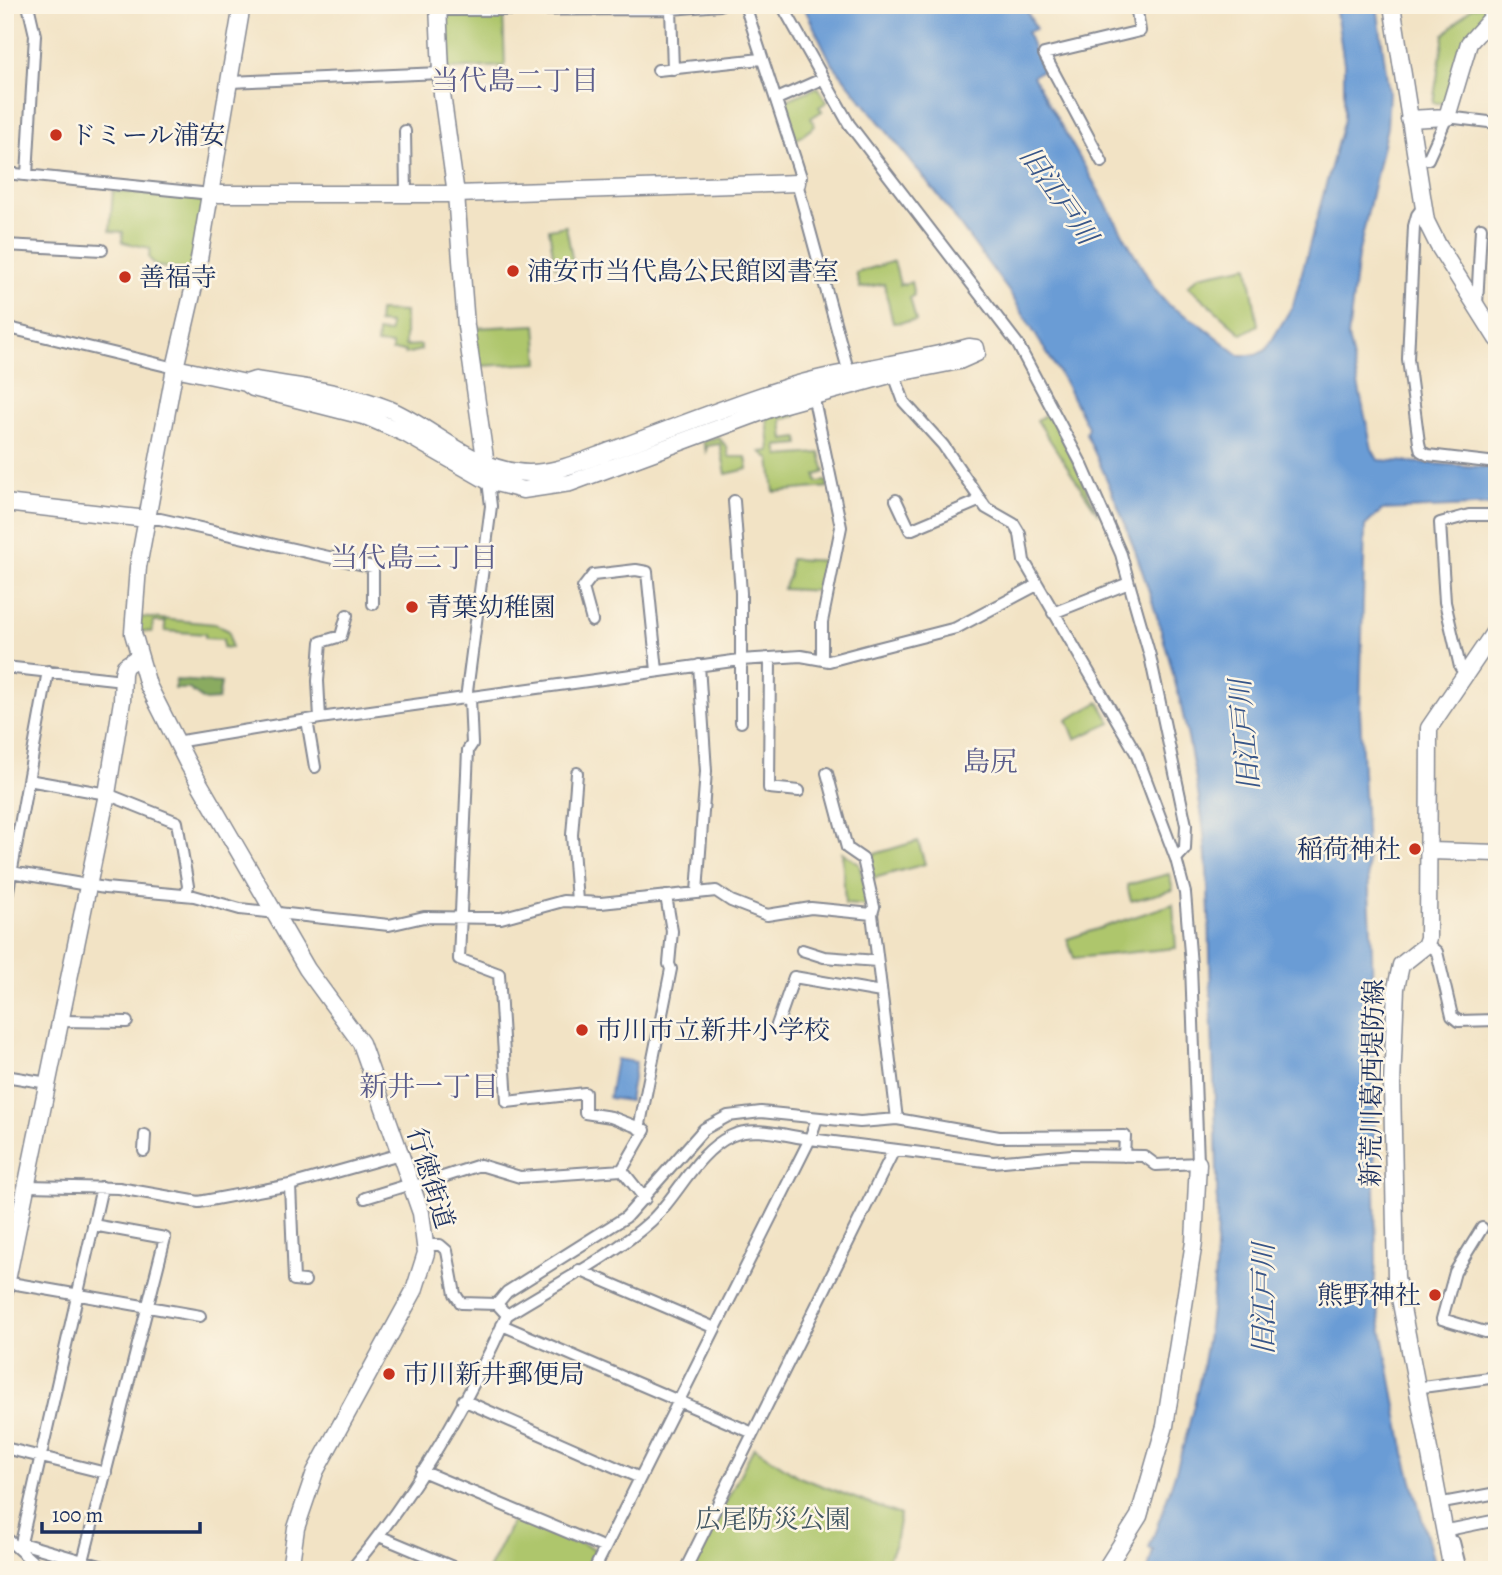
<svg xmlns="http://www.w3.org/2000/svg" width="1502" height="1575" viewBox="0 0 1502 1575" font-family="Alegreya,'Noto Serif JP',serif">
<style>
.green{fill:#aec66c;stroke:#647a65;stroke-width:2}
.forest{fill:#8aab60;stroke:#526d5f;stroke-width:2}
.water{fill:#6a9cd5;stroke:#42669a;stroke-width:2}
.lines{fill:none;stroke-linecap:round;stroke-linejoin:round}
.street-casing{stroke:#868992;stroke-width:14}
.secondary-casing{stroke:#868992;stroke-width:19}
.street{stroke:#fff;stroke-width:10}
.secondary{stroke:#fff;stroke-width:16}
.poi-dot{fill:#c8321e;stroke:#fcf5e5;stroke-width:2.5}
.labels{text-anchor:middle;stroke-width:5;stroke-linejoin:round;paint-order:stroke}
.poi-label{font-size:26px;fill:#1b2f5e;stroke:#fcf5e5;text-anchor:start}
.street-label{font-size:26px;fill:#1b2f5e;stroke:#fcf5e5}
.park-label{font-size:26px;fill:#405562;stroke:#fcf5e5}
.neighbourhood-label{font-size:28px;fill:#5b5d8b;stroke:#fcf5e5}
.water-label{font-size:28px;font-style:italic;fill:#375588;stroke:#fcf5e5}
</style>
<rect width="100%" height="100%" fill="#fcf5e5"/>
<filter id="ink" filterUnits="userSpaceOnUse"><feTurbulence type="fractalNoise" baseFrequency=".0143" numOctaves="2"/><feDisplacementMap in="SourceGraphic" scale="14" xChannelSelector="R" yChannelSelector="G"/><feConvolveMatrix kernelMatrix="1 2 1 2 8 2 1 2 1" color-interpolation-filters="sRGB"/></filter>
<filter id="wash" filterUnits="userSpaceOnUse"><feTurbulence type="fractalNoise" baseFrequency=".00686" numOctaves="4" result="noise"/><feDisplacementMap in="SourceGraphic" scale="28" xChannelSelector="R" yChannelSelector="G"/><feGaussianBlur stdDeviation="1.57" result="paint"/><feColorMatrix in="noise" values="0 0 0 0 0 0 0 0 0 0 0 0 0 0 0 0 0 1.4 0 .05"/><feComposite in="paint" operator="in"/></filter>
<g filter="url(#wash)">
<rect width="100%" height="100%" fill="#f2e3c5"/>
<!-- green -->
<path class="green" d="M1485,5H1497L1448,98L1443,103H1433L1444,35L1471,8Z
M503,13L505,66L448,69L446,14Z
M818,87L827,102L819,107L822,111L811,118L815,126L796,140L784,101Z
M113,191L200,199L204,205L191,272L156,266L149,258L150,248L122,242L123,232L110,231Z
M566,226L573,263L555,266L549,229Z
M894,261L900,285L911,282L914,295L910,298L916,321L893,323L884,284L860,288L856,273Z
M1248,266L1258,325L1242,334L1188,286L1199,276Z
M379,311L405,312V346L421,345V350L405,354V351H392V345L377,344L378,332L390,333V324L378,323Z
M536,325L539,363L480,366L474,328Z
M795,410L796,416L782,419L784,440L799,438V444L777,446L779,456L820,453L825,472L816,475L817,482L827,481L828,487L774,492L770,459L761,452L770,451L767,417Z
M1051,412L1098,514L1037,420Z
M718,437L727,447L729,457H746L748,469L726,474L720,444L707,446L706,451L703,442Z
M790,559L830,561L821,591L783,589L789,575Z
M140,617L215,624L229,631L231,648L223,647V639L205,638V634L165,631V622H153L152,632L139,631Z
M1099,702L1111,723L1075,739L1067,720Z
M918,841L925,864L874,878L868,856Z
M842,852L859,864L870,906L845,904Z
M1169,874L1173,890L1131,901L1127,885Z
M1173,904L1176,948L1074,958L1067,939Z
M754,1447L799,1477L900,1515L895,1544L883,1570H691Z
M519,1517L595,1549L587,1570H488L514,1518Z"/>
<!-- forest -->
<path class="forest" d="M176,680L221,683L218,700L205,701L189,689H175Z"/>
<!-- water -->
<path class="water" d="M803,5H1024L1036,29L1027,32L1042,70L1033,76L1155,290L1168,305L1197,322L1239,355H1256L1266,350L1293,305L1344,119V63L1335,5H1377L1389,93L1387,127L1358,256L1348,337L1372,449L1378,460L1497,468L1496,505L1382,510L1365,526L1360,711L1372,951L1376,1264L1374,1289L1406,1459L1436,1570H1148L1153,1550L1149,1548C1183,1460 1209,1364 1215,1269C1220,1189 1215,1109 1212,1029C1209,959 1211,886 1202,817C1183,686 1143,552 1086,434L1088,427L1064,381L1010,293L938,195L831,62Z
M616,1059L636,1062L629,1101L609,1098Z"/>
</g>
<g filter="url(#ink)">
<g class="lines">
<!-- street casing -->
<g class="street-casing">
<path id="street" d="M745,5L801,177L797,183L850,377
M782,5L849,124L1017,343L1082,465L1121,554L1129,583L1150,656L1186,825L1185,849L1176,859
M671,9L673,69
M439,10L671,9L720,5
M658,70L761,59
M230,82L441,73
M777,99L822,79
M405,131L406,194
M1415,161L1428,159L1447,117L1497,123
M1102,162L1044,54L1140,31L1136,5
M5,173L211,194
M27,175L35,35L28,5
M1423,207L1417,215L1414,226L1408,359L1419,443L1421,451L1428,455L1497,463
M5,245L102,250
M1477,305L1481,228
M5,327L175,368
M813,395L841,527L822,622V658
M896,500L910,530L981,500
M734,501L741,593V722
M147,519H160L373,567V604
M1053,613L1129,583
M592,621L583,588L593,575L636,570L647,572L657,671
M770,658L769,788L799,791
M5,667L123,680
M1466,674L1460,667L1445,602L1440,523L1469,515H1497
M470,698L472,744L468,750L459,959L499,974L507,1102L585,1093V1113L611,1117L645,1130L622,1170
M466,699L491,506L488,481
M320,718L318,681L321,642L341,636L347,615
M307,720L315,767
M176,742L320,718L740,660L801,656L829,661L874,649L956,628L1037,585
M827,773L847,848L863,859L874,907L872,914
M28,780L107,794L177,822L188,886L186,895
M5,871L105,888L194,896L240,909L389,925L424,917L501,918L563,901L601,903L716,891L731,901L767,915L811,908L872,914L897,1119L999,1137L1125,1136L1124,1156
M697,892L706,771L699,665
M577,901L572,835L577,773
M5,907L48,671
M1427,944L1437,952L1452,1016L1458,1021L1497,1020
M802,950L824,957L877,961
M61,1021L127,1022
M776,1028L794,977L881,992
M5,1076L48,1083
M639,1129L671,969L669,964L672,931L666,896
M144,1151L145,1135
M290,1185L294,1280L305,1281
M27,1186L119,1188L199,1202L290,1185L400,1154
M412,1187L480,1165L520,1177L622,1170L645,1199
M365,1198L411,1184
M1482,1228L1455,1272L1442,1319L1485,1332L1497,1330
M579,1270L715,1328
M5,1282L200,1316
M497,1304L507,1292L626,1217L704,1129L728,1116L761,1112L860,1122L897,1119
M507,1315C551,1287 613,1256 651,1221C678,1196 696,1152 731,1136C754,1125 786,1136 810,1139L817,1118
M502,1325L753,1433
M1415,1388L1497,1377
M463,1400L640,1478
M5,1448L106,1473
M422,1471L605,1548
M1437,1504L1497,1493
M1443,1531L1497,1520
M379,1536L460,1570
M5,1537L42,1570
M1454,1542L1461,1570
M21,1543L102,1187
M17,1547L21,1543L114,1570
M83,1561L165,1238L93,1225
M351,1570C414,1495 467,1404 507,1315L497,1304L461,1303L455,1294L447,1251L440,1245H426
M594,1570L810,1139L993,1162L1072,1155L1144,1156L1156,1165L1198,1163L1191,965L1185,893L1176,859L1136,753L1024,561L1020,534L1014,524L986,508L943,445L904,402L892,369
M685,1570L894,1150"/>
</g>
<!-- secondary casing -->
<g class="secondary-casing">
<path id="secondary" d="M242,5L196,277L175,368L138,567L133,633L148,685L187,762L307,969L361,1043L421,1213L426,1253L414,1291L315,1472L296,1528L290,1570
M438,5L442,94L456,194L466,326L487,472
M1392,5L1426,221L1438,245L1497,339
M1409,119L1447,117L1469,43L1497,12
M211,194H456L797,183
M175,368L246,383L253,388L367,417L406,434L488,481L523,490L570,483L781,405L893,374L959,361L977,353L976,348L969,347C905,364 841,370 778,390C722,408 668,430 613,450C582,461 550,477 516,472C467,465 433,428 389,409C347,392 299,387 255,380L246,383
M5,503L147,519
M1431,851L1497,853
M5,1290L107,794L122,701L123,673L125,666L138,657
M1105,1570L1139,1516L1165,1426L1194,1242L1198,1163
M1452,1570L1396,1277L1392,1084L1396,988L1401,965L1425,946L1428,938L1429,728L1497,628"/>
</g>
<!-- street -->
<use href="#street" class="street"/>
<!-- secondary -->
<use href="#secondary" class="secondary"/>
</g>
</g>
<!-- markers -->
<g class="poi-dot">
<circle cx="56" cy="135" r="7"/>
<circle cx="513" cy="271" r="7"/>
<circle cx="125" cy="277" r="7"/>
<circle cx="412" cy="607" r="7"/>
<circle cx="1415" cy="849" r="7"/>
<circle cx="582" cy="1030" r="7"/>
<circle cx="1435" cy="1295" r="7"/>
<circle cx="389" cy="1374" r="7"/>
</g>
<g class="labels">
<!-- poi labels -->
<g class="poi-label">
<text x="70" y="144">ドミール浦安</text>
<text x="527" y="280">浦安市当代島公民館図書室</text>
<text x="139" y="286">善福寺</text>
<text x="426" y="616">青葉幼稚園</text>
<text x="1401" y="858" text-anchor="end">稲荷神社</text>
<text x="596" y="1039">市川市立新井小学校</text>
<text x="1421" y="1304" text-anchor="end">熊野神社</text>
<text x="403" y="1383">市川新井郵便局</text>
</g>
<!-- street labels -->
<g class="street-label">
<text transform="translate(1372 1083) rotate(-89)" y="9">新荒川葛西堤防線</text>
<text transform="translate(431 1178) rotate(73)" y="9">行徳街道</text>
</g>
<!-- park labels -->
<g class="park-label">
<text x="773" y="1528">広尾防災公園</text>
</g>
<!-- neighbourhood labels -->
<g class="neighbourhood-label">
<text x="515" y="90">当代島二丁目</text>
<text x="414" y="567">当代島三丁目</text>
<text x="990" y="771">島尻</text>
<text x="429" y="1096">新井一丁目</text>
</g>
<!-- water labels -->
<g class="water-label">
<text transform="translate(1059 195) rotate(55)" y="10">旧江戸川</text>
<text transform="translate(1244 735) rotate(-95)" y="10">旧江戸川</text>
<text transform="translate(1263 1299) rotate(-90)" y="10">旧江戸川</text>
</g>
</g>
<!-- margin -->
<rect width="1502" height="1575" fill="none" stroke="#fcf5e5" stroke-width="28"/>
<!-- scale -->
<path d="M42 1522v10h158v-10" fill="none" stroke="#1b2f5e" stroke-width="3.5"/>
<text x="52" y="1522" font-size="21" fill="#1b2f5e" stroke="#fcf5e5" stroke-width="5" paint-order="stroke">100 m</text>
</svg>
